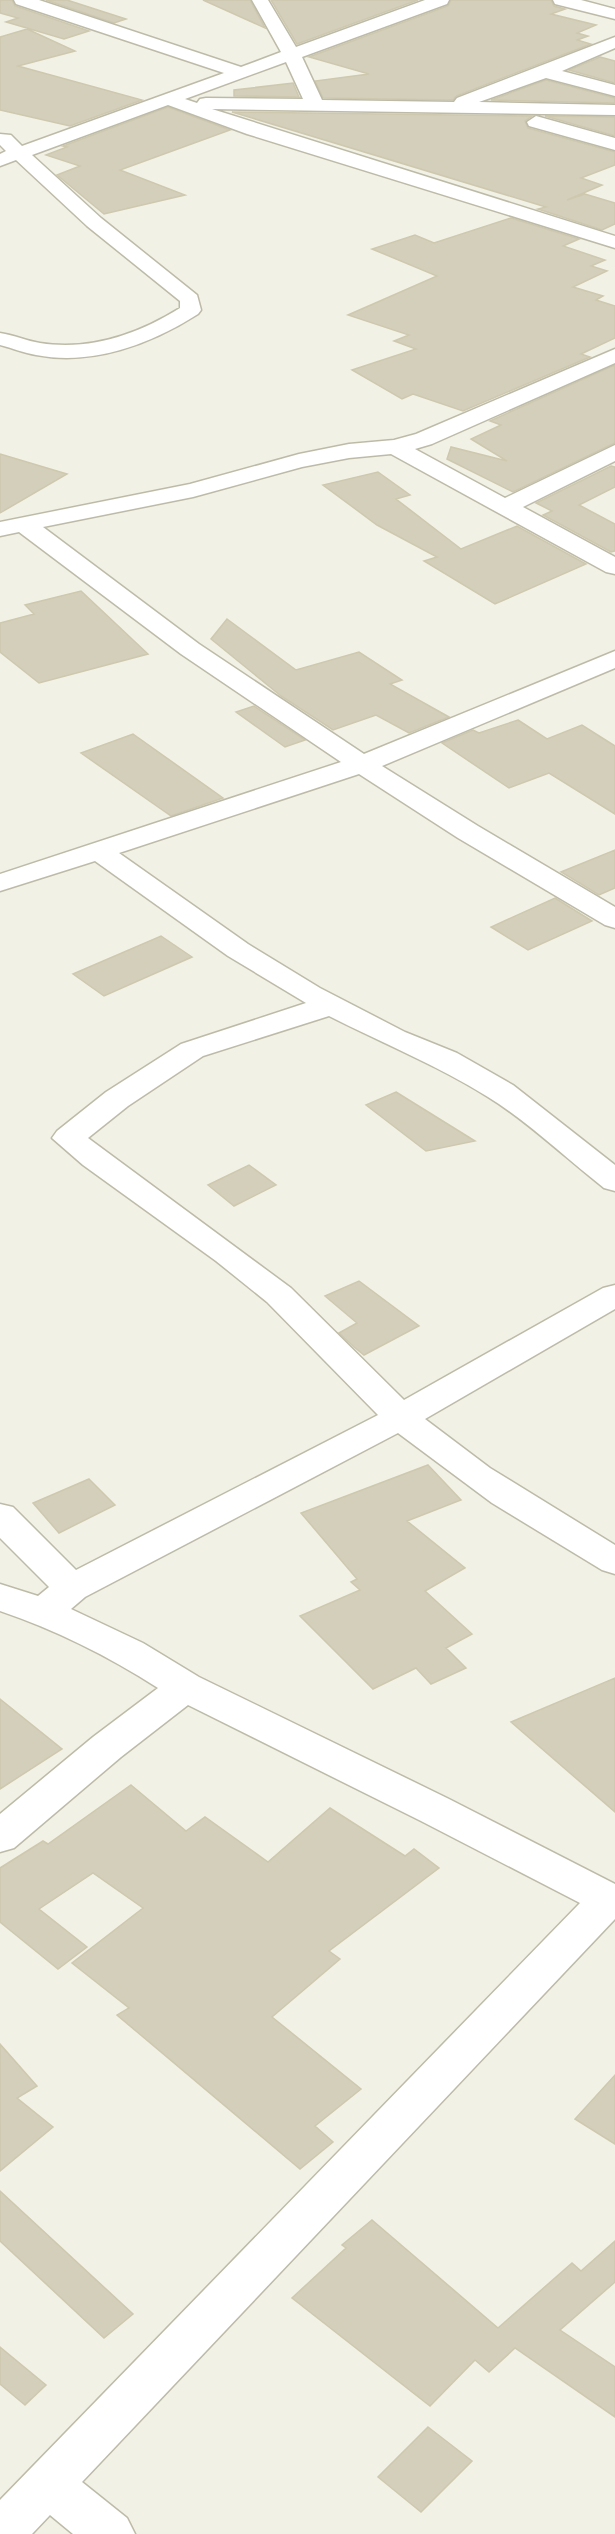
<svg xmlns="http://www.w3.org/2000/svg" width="615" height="2534" viewBox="0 0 615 2534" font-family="Overpass,sans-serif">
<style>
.building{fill:#d3cfbb;stroke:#cec8ae;stroke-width:1.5}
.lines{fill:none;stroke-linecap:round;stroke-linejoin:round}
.minor-casing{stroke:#bdbba8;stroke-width:3}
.minor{fill:#fff;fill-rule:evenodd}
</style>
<rect width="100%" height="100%" fill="#f2f1e5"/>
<!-- building -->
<path class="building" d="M0,0H12L15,6L89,31L64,39L6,22L18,18L0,13Z
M46,0H67L126,19L114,23Z
M203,0H250L265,28Z
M271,0H418L297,44Z
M451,0H551L554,6L565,9L551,14L596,25L577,33L588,36L577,40L591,44L456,96L453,100L323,98L315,81L369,74L309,57L448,6Z
M27,29L75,51L18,66L142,100L70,126L0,110V37Z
M600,57L615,61V83L569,70Z
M546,80L615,98V103L491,100Z
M293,83L299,97L234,96V90Z
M168,107L230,130L120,170L185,195L104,214L57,175L80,166L46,155L67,147L63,146Z
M232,112L532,116L525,121L528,128L615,152V165L581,178L602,185L567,200L585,194L615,203V224L602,230L538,209L546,207Z
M545,116L615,117V136Z
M511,218L579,239L563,246L605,260L591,266L607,271L573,287L603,296L596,300L615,306V338L581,354L590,357L463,411L413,394L402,399L352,370L416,349L394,341L409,335L348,315L437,276L372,249L415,235L434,243Z
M615,365V443L513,492L447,459L451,447L507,461L471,439L501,425L490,421Z
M0,454L67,474L0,513Z
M611,466L615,467V487L579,505L615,524V551L611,552L543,515L552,511L536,503Z
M378,472L410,495L396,499L461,549L517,526L586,564L495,604L424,561L437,557L377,525L323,485Z
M81,591L148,654L39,683L0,652V623L34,614L25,605Z
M227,619L296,670L359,652L402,680L390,684L449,717L409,733L376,715L333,730L281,696L211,639Z
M254,706L305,740L285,747L236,712Z
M518,720L547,739L582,725L615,746V814L549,773L509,788L442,743L473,730L479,733Z
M133,734L223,798L171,816L81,753Z
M615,850V888L599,895L561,872Z
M555,898L592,921L528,950L491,927Z
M161,936L192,957L104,996L73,974Z
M396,1092L475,1141L426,1151L366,1105Z
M249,1165L276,1185L234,1206L208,1185Z
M359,1281L419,1326L364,1355L354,1347L339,1333L357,1323L325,1296Z
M428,1465L461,1500L407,1521L465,1568L425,1591L472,1634L446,1648L466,1668L431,1684L416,1668L373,1689L300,1616L360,1590L351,1582L357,1579L301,1513Z
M89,1479L115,1505L59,1533L33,1503Z
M615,1678V1812L511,1722Z
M0,1699L62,1749L0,1789Z
M131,1785L186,1831L205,1817L268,1862L330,1808L405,1856L414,1849L439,1868L329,1951L340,1959L272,2017L361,2089L315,2126L333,2142L300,2169L117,2015L129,2008L72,1963L143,1908L93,1873L39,1909L87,1947L58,1969L0,1922V1868L43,1841L48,1844Z
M0,2044L37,2086L17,2098L53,2127L0,2171Z
M615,2075V2144L575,2119Z
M0,2191L133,2314L104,2338L0,2241Z
M372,2220L498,2328L572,2263L581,2271L615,2241V2282L560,2330L615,2367V2417L515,2348L489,2372L475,2360L430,2406L292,2298L346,2248L342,2245Z
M0,2347L46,2385L25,2405L0,2384Z
M428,2427L472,2461L421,2512L378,2477Z"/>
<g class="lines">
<!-- minor casing -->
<g class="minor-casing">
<path id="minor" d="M14,0H39L241,67L281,52L252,0H268L296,47L425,0H449L447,4L302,57L322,100L454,102L457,98L615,37V48L562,71L615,85V96L546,78L479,102L615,105V115L212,109L615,236V248L247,134L168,105L32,155L101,218L197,295L201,310L198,314C151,344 93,366 36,355C24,353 12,348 0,345V333C14,335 27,341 40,343C91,351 138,334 180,308V301L87,226L16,160L0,166V154L6,151L0,145V134L11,135L22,146L224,73L16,4ZM286,62L303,99L206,98L200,99L197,103L185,99Z
M553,0H581L615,9V19L555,4Z
M536,116L615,138V150L529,126L527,122Z
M615,349V363L432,444L415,449L505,498L615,445V461L523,507L615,557V574L606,572L391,454L349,458L302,467L193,497L43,527L199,644L364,754L615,651V668L382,766L478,826L615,907V928L605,925L458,838L359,774L119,853L248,944L320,988L405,1032L457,1053L513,1085L615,1165V1191L604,1188C567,1159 527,1121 488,1097C437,1065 382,1043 329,1016L203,1056L128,1106L88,1138L291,1288L404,1400L603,1288L615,1285V1309L425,1419L490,1468L615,1545V1574L602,1570L492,1503L398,1433L85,1597L71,1609L143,1643L199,1677L449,1799L615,1884V1919L82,2482L127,2518L135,2534H73L50,2515L32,2534H0V2500L580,1903L421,1821L188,1705L121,1757L14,1848L0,1852V1814L93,1737L158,1688C108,1656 56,1630 0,1611V1584L38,1596L49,1587L0,1538V1504L13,1507L76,1570L378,1415L267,1302L216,1261L83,1165L52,1138L57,1131L106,1092L181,1044L306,1003L228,956L95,861L0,891V874L341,762L181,654L19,532L0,536V522L190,484L299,454L349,444L394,440L416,434Z"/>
</g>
<!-- minor -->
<use href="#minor" class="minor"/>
</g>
</svg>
